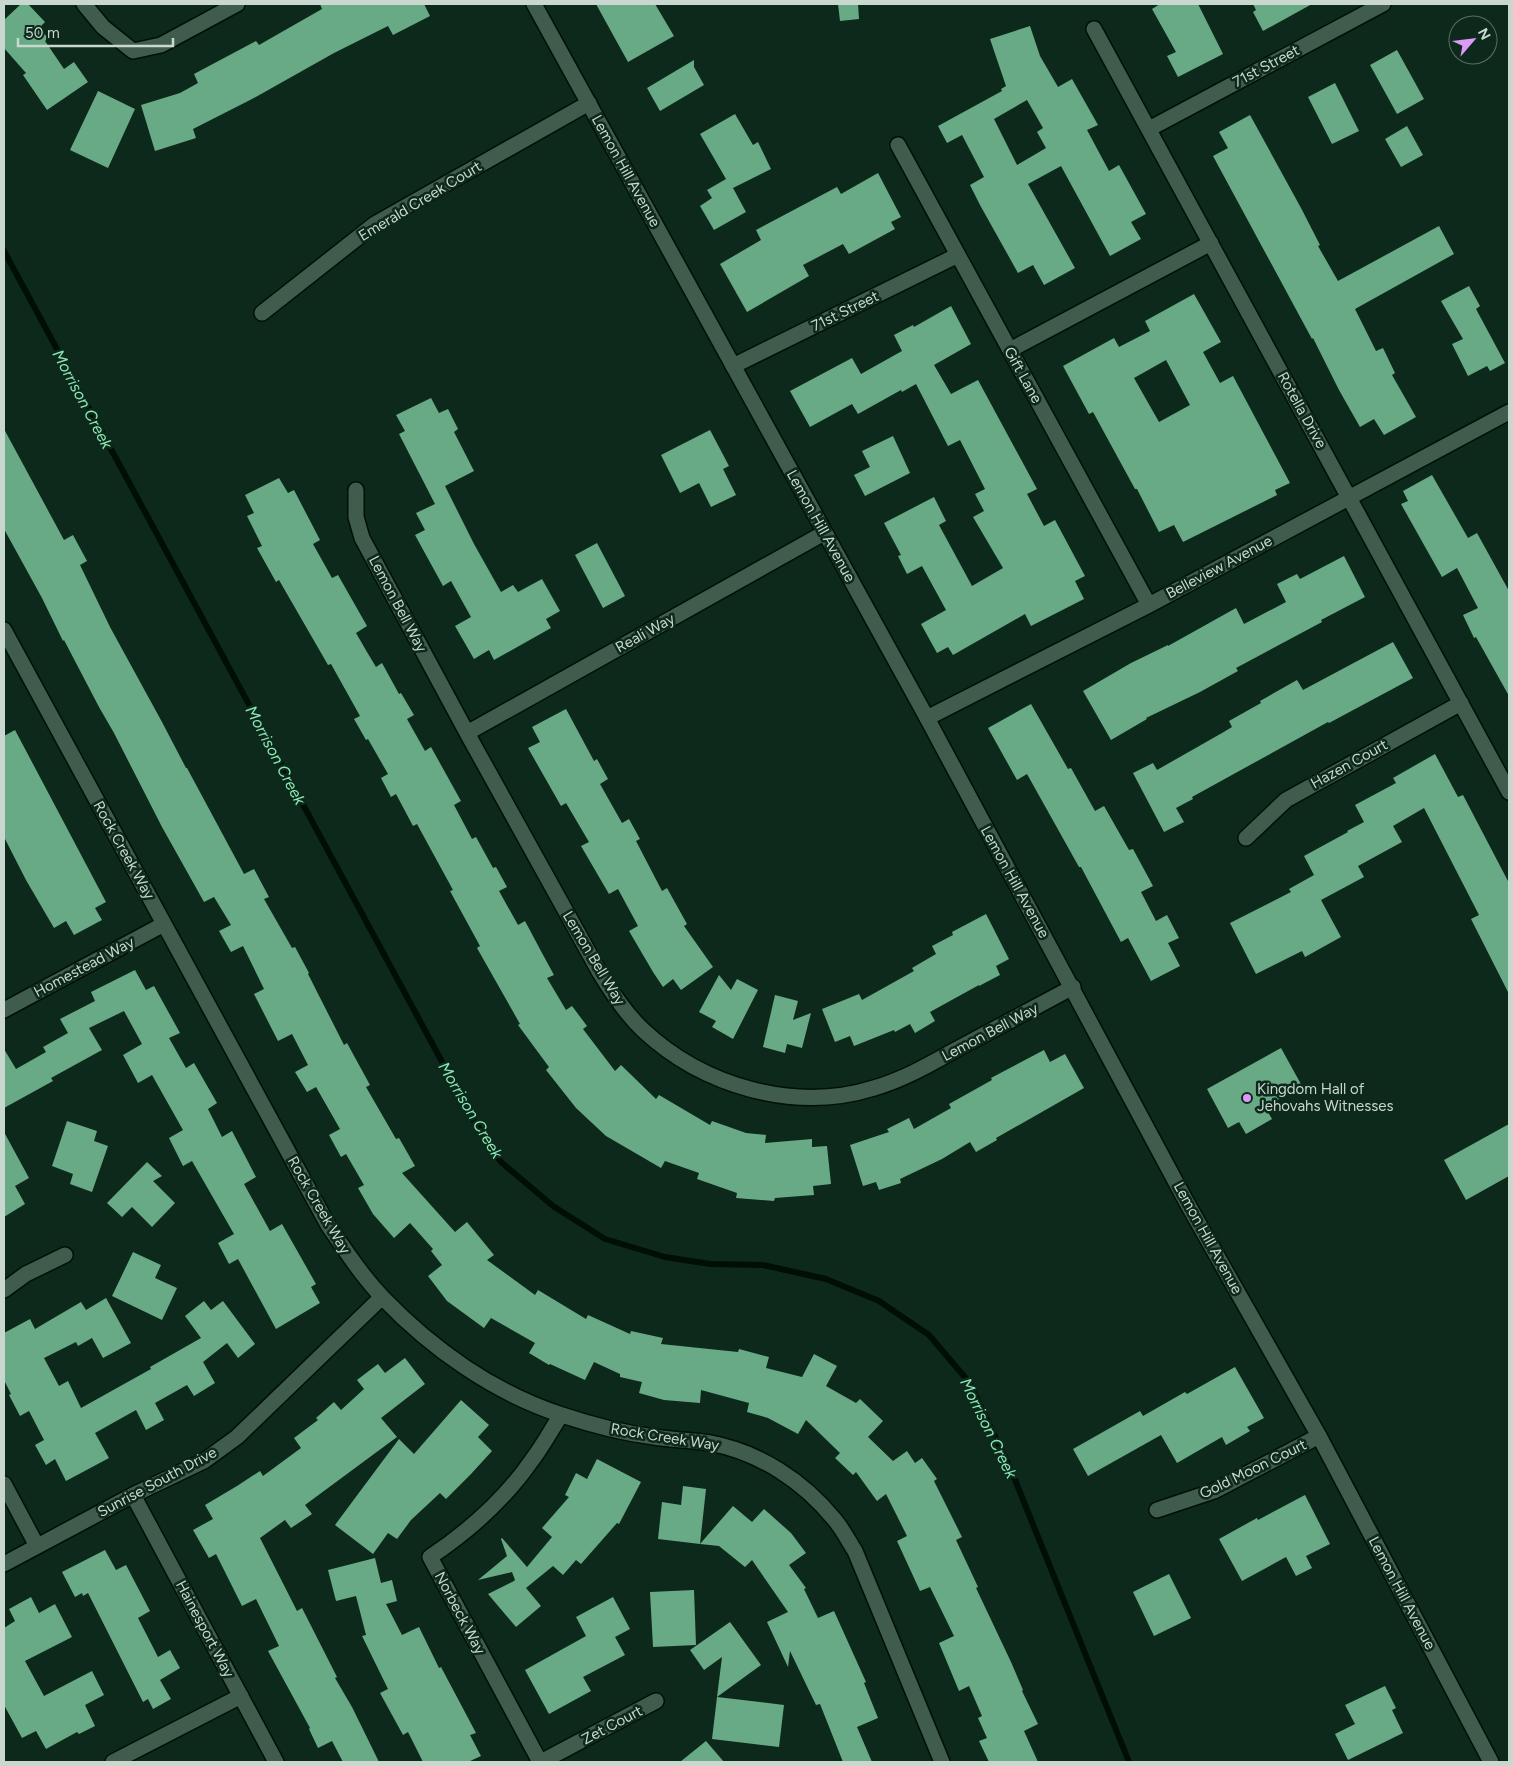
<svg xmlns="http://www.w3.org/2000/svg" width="1513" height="1766" viewBox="0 0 1513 1766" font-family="Figtree,sans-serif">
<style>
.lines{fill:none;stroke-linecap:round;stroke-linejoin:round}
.stream{stroke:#000f06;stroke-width:6}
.building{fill:#69aa86;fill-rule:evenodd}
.street-casing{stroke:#001105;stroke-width:18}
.secondary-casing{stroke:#001105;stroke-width:18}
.street{stroke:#405c4c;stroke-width:15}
.secondary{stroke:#405c4c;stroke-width:15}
.poi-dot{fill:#da9af6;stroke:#0d291b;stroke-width:2}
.labels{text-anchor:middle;stroke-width:5;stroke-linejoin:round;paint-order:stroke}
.street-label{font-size:15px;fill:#c8d8ce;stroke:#0d291b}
.poi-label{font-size:15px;fill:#c8d8ce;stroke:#0d291b;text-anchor:start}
.water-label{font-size:16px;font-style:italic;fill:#8ce9b6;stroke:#0d291b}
</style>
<rect width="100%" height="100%" fill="#0d291b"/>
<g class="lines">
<!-- stream -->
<path class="stream" d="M4,251L474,1121L501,1162L553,1206L605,1239L665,1257L710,1264L763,1265L826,1279L879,1301L929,1335L969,1382L1011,1470L1129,1762"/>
</g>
<!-- building -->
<path class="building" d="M21,4H28L45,22L39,28L48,38L45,41L64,69L74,62L88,82L47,110L23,75L26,73L4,48V20Z
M320,4H424L430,16L393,35L388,26L334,53L252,99L193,129L196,138L155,151L141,105L180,93L198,83L194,74L256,41L259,45L322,9Z
M596,4H655L674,36L628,62Z
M838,4H858L859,19L840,21Z
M1160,4H1198L1223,54L1178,77L1167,56L1176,52L1152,9Z
M1253,4H1312L1263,31L1253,12L1256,10Z
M1030,26L1040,56L1058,87L1072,79L1098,125L1087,130L1109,171L1119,165L1146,214L1131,222L1141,239L1110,256L1061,166L1028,184L1075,268L1044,285L1033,265L1018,273L980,205L970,185L984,177L962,135L947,143L938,126L1002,91L1001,89L1006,86L990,39ZM1027,100L1043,128L1037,132L1046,148L1017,165L994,119Z
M1397,50L1424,99L1397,114L1370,65Z
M694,60V67L704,85L660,111L647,88Z
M1335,83L1359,131L1332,144L1308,97Z
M98,91L135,109L108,168L70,150Z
M735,114L753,145L758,142L771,169L733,188L746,212L714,230L700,206L712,198L707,190L726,179L700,134Z
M1250,115L1301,208L1320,245L1318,246L1338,281L1439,226L1454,254L1355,309L1376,351L1383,348L1395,373L1392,375L1416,417L1384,435L1374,419L1360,427L1339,390L1313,338L1312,339L1213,156L1228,148L1219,132Z
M1407,126L1423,155L1401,167L1385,139Z
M878,173L901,217L891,222L895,229L849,254L843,244L803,265L809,276L747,312L720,264L761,240L756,230L837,187L841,194Z
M1469,286L1480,306L1476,309L1505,363L1490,371L1487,366L1468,376L1452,344L1463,339L1441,301Z
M1194,294L1221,342L1203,352L1220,383L1233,376L1290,483L1275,490L1277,495L1183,542L1174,525L1159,532L1137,489H1135L1093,412L1089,414L1063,366L1114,338L1119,347L1150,331L1145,321ZM1166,360L1190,405L1159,422L1134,378Z
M951,306L971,344L934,365L951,394L978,380L1037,489L1027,494L1044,526L1055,520L1085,576L1075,581L1084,599L1031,626L1025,614L953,655L948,647L937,653L921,624L946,610L922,566L907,574L898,556L901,555L884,523L934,497L946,521L939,525L972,586L1003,568L973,517L984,511L975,494L985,489L960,440L948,446L916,384L902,392L901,390L858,414L852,404L810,427L790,391L852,358L861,374L902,351L894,335L913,325L914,327Z
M431,398L439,413L448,409L458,429L454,432L474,471L445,486L474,544L501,592L513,585L518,592L542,579L560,611L546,619L551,628L494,660L489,650L474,659L455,626L471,617L451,581L443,586L415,535L425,530L416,513L435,504L399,434L405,431L396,415Z
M4,429L64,540L73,535L87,561L80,565L110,627L162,722L186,768H187L244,874L254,869L269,897L264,899L292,948L295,947L309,973L308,974L344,1045L347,1043L370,1085L366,1087L396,1139L399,1138L415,1166L402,1173L455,1232L467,1222L494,1255L487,1260L535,1295L538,1290L586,1319L588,1315L630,1334L631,1331L663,1338L661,1344L738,1352L739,1349L769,1357L766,1368L802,1377L814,1354L837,1366L826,1386L856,1403L860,1399L883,1421L868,1437L893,1461L907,1451L915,1463L922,1458L937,1479L934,1481L962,1537L956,1540L978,1587L976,1588L1011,1662L1023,1690L1022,1691L1038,1724L1024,1731L1038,1762H989L979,1741L987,1738L978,1718L982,1716L969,1686L959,1691L939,1643L954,1636L930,1587L920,1591L897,1541L907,1536L886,1494L877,1501L856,1472L853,1475L835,1458L840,1453L806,1420L798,1434L768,1418L747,1412L749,1403L701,1390L700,1403L664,1400L639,1393L642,1382L620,1377V1374L594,1362L585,1380L550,1364L549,1365L529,1353L535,1343L491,1318L484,1328L447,1301L428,1276L442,1265L431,1251L433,1249L410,1223L394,1238L373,1214L358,1188L364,1185L346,1154L341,1157L329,1135L340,1129L316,1087L307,1092L295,1072L308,1065L292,1034L278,1041L254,994L264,989L243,946L231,952L219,931L231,925L214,897L204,902L162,827L114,733L99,707L64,640L63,641L42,598L4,529Z
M710,430L729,466L723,469L736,495L711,507L699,483L680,493L661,455Z
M893,436L910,473L865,496L854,475L870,467L862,451Z
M1432,475L1468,538L1477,533L1509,591V696L1476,637L1474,638L1463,615L1478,608L1457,568L1442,577L1401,504L1408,501L1403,491Z
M279,478L288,493L294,490L320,540L313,544L332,578L338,575L367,626L356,633L367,652L376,667L382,663L399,694L401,693L414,715L407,719L425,751L431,747L461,801L454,805L472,839L476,837L493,868L496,867L507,887L499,891L518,925L525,921L542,953L554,975L547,978L566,1010L572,1006L587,1026L583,1029L615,1071L621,1065L656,1099L659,1095L710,1125L712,1121L746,1133L766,1135L765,1143L812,1139V1147L827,1146L831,1184L813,1186L814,1195L775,1198L774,1201L736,1198L737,1193L697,1179L699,1173L665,1161L661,1168L606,1136L576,1108L546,1070L549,1067L518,1025L520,1024L477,948L480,946L450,891L453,890L417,824L413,826L396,794L391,797L381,778L388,774L368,739L366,740L354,719L360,716L331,664L328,665L279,580L276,582L257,548L262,546L247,516L254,513L245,495Z
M597,543L625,596L603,608L575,555Z
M1344,556L1365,597L1321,620L1322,622L1236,668L1238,671L1200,692L1146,718L1147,719L1111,740L1083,691L1131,663L1168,645V646L1236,608L1244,624L1286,602L1277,584L1297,574L1300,579Z
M1393,642L1413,678L1329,723L1328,722L1192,797L1193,799L1176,808L1184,822L1164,832L1133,773L1153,763L1157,770L1222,733L1232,727L1229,721L1261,703L1260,701L1297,680L1303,690Z
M1031,704L1068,769L1071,768L1095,811L1104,806L1129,850L1133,849L1153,886L1141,892L1156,921L1167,915L1179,938L1168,943L1180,966L1151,981L1128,938L1121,942L1081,867H1079L1027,774L1017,780L988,728Z
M566,709L594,761L597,759L608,779L600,784L622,823L629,819L640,839L636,841L662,891L667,888L687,924L684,926L713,967L681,990L673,979L663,987L653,972L629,931L638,926L618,889L609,894L581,846L589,842L566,803L561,806L528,748L540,742L532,727Z
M15,730L106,902L95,908L102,920L74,935L66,921L54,928L26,880L4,837V736Z
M1435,754L1458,797L1463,795L1509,883V994L1471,919L1479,915L1424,808L1393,826L1402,842L1358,866L1364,877L1321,900L1341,937L1305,957L1302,951L1256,974L1230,923L1291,892L1289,889L1314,875L1304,856L1348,832L1347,831L1364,822L1355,805L1396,783L1393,778Z
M986,914L1009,959L996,966L1000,975L979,986V985L930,1012L935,1021L915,1033L910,1024L895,1032L894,1030L854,1046L850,1036L835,1042L822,1009L859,994L862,1000L914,971L912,968L936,954L932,946L953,935L952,932Z
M135,970L146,990L154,986L180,1033L169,1038L186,1068L194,1063L217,1103L208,1109L222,1137L232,1131L256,1177L244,1184L270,1231L282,1224L316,1284L311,1287L320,1303L276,1329L238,1259L229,1264L218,1243L234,1234L192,1161L183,1166L169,1138L183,1130L152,1075L138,1083L123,1055L142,1044L124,1011L89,1028L102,1050L51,1078L53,1081L4,1108V1049L16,1069L46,1052L43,1047L68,1033L60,1019L95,1001L91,992Z
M719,975L731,990L737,979L758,990L733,1039L712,1027L716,1021L699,1012Z
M775,995L798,1001L793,1020L811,1013L802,1048L787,1044L785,1053L763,1047Z
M1281,1048L1302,1086L1265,1107L1272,1119L1246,1134L1239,1122L1228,1128L1207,1089Z
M1044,1050L1050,1062L1065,1054L1084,1088L996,1138L997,1140L976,1152L970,1142L942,1159L900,1179L901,1183L879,1190L876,1182L863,1186L850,1145L889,1132L887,1129L909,1118L914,1129L951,1108L949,1104L992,1080L991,1078Z
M67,1121L97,1131L94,1141L108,1146L92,1192L70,1184L73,1174L52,1166Z
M1509,1124V1176L1466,1200L1444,1160Z
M4,1132L29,1178L15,1186L25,1204L4,1217Z
M147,1162L162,1176L153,1181L175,1203L152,1227L132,1207L122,1217L107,1203Z
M133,1252L161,1265L155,1278L177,1288L162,1320L112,1296Z
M106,1298L131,1343L103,1358L92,1338L78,1346L76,1342L44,1358L59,1386L68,1381L81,1408L151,1369L150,1367L201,1338L185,1316L204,1301L211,1310L223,1301L255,1344L238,1358L227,1343L203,1362L215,1383L194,1396L187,1385L155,1403L164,1420L146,1430L136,1410L95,1433L109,1458L66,1481L55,1459L46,1465L35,1445L44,1440L29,1411L20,1416L9,1395L11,1394L4,1380V1333L30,1319L35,1329L81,1302L86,1310Z
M405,1358L425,1384L381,1418L397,1437L305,1505L312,1514L291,1528L285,1520L260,1538L297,1611L302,1608L337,1677L335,1678L352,1707L379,1762H343L332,1741L318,1748L309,1729L310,1728L268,1651L279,1646L256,1599L242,1606L216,1554L209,1558L193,1530L213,1519L205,1505L237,1486L260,1471L263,1476L301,1448L294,1438L318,1420L316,1418L334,1402L341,1410L364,1389L357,1380L378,1364L385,1373Z
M1235,1367L1264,1418L1247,1427L1250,1431L1226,1445L1222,1437L1177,1463L1161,1435L1088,1476L1073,1449L1140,1411L1143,1416L1185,1392L1187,1394Z
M461,1400L489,1425L478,1437L492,1451L471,1474L446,1499L440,1493L411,1520L397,1539L388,1533L373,1554L335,1525L399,1439L414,1454Z
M597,1459L641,1482L619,1524L617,1523L581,1564L576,1560L563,1575L553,1566L526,1588L541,1606L516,1627L488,1594L514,1581L515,1580L512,1572L478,1580L507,1556L501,1539L502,1538L527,1567L552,1537L542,1528L569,1497L565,1495L576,1473L587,1479Z
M683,1486L706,1489L700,1544L658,1539L662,1502L681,1505Z
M1305,1495L1330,1544L1306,1556L1312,1568L1296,1576L1286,1557L1242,1581L1219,1539L1257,1518L1258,1520Z
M733,1506L752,1522L764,1509L791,1533L806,1553L789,1565L806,1588L804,1589L818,1618L834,1611L866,1682L864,1683L878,1718L857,1727L872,1762H843L820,1704L816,1705L790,1651L788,1667L767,1622L788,1612L752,1560L745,1567L719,1546L700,1544Z
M105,1550L116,1570L126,1565L150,1611L138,1618L158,1657L170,1650L180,1668L160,1680L171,1699L153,1709L148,1699L143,1702L88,1593L83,1596L82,1593L75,1597L62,1572Z
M375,1558L381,1583L392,1580L397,1601L386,1604L402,1635L419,1627L439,1668L441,1667L476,1733L470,1735L481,1756L468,1762H423L408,1732L403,1735L380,1693L388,1689L362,1636L366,1635L356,1596L336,1601L328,1570Z
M1169,1574L1191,1618L1154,1636L1133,1592Z
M694,1590L696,1645L653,1647L650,1592Z
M31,1597L39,1613L55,1604L72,1637L25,1661L44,1696L92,1671L104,1695L85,1705L95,1726L79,1734L77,1732L46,1749L36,1731L22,1738L4,1705V1628L15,1621L9,1609Z
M613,1597L630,1629L615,1637L625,1655L583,1677L591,1691L549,1714L525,1670L586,1636L576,1617Z
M730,1622L761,1665L717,1697L722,1657L704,1670L690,1650Z
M1385,1686L1396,1708L1392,1710L1403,1733L1348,1760L1335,1734L1355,1724L1345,1705Z
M717,1697L784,1705L779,1747L712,1739Z
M706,1741L724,1762H680Z"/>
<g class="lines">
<!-- street casing -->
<g class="street-casing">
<path id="street" d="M84,4L103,27L133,51L161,45L237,4
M1094,29L1509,792
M1149,129L1383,4
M898,145L1149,605
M262,313L375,224L589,103
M1010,350L1211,243
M733,366L958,255
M356,490V517L362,538L467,733L600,973C612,993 625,1013 643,1030C703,1086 794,1113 874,1088C905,1079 932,1063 959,1048C997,1028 1035,1007 1073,987
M4,630L328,1225C345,1250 362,1276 383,1298C432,1349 494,1393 562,1415C592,1425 623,1433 654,1437C673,1440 692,1440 710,1443C759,1452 803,1481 834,1519C842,1528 848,1540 855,1551L942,1762
M927,718L1149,605L1509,412
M467,733L824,533
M1246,838L1286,800L1461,703
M4,1010L164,924
M4,1290L26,1274L65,1255
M4,1484L37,1546
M133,1495L276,1762
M1157,1510L1214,1491L1319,1436
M4,1564L133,1495L204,1461L237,1437L382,1297
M113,1762L241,1696
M540,1762L430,1557C469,1531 505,1499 532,1460C543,1446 551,1430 561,1415
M541,1762L656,1701"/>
</g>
<!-- secondary casing -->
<g class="secondary-casing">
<path id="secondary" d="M534,4L927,718L1187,1203L1319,1436L1491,1762"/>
</g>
<!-- street -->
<use href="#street" class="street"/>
<!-- secondary -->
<use href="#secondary" class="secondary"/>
</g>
<!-- markers -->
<circle class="poi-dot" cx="1247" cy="1098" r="5"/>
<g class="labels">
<!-- street labels -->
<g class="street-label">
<text transform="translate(1266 66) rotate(-28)" y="5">71st Street</text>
<text transform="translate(626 171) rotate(61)" y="5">Lemon Hill Avenue</text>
<text transform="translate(420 201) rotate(-31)" y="5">Emerald Creek Court</text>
<text transform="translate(845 311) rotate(-26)" y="5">71st Street</text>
<text transform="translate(1023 375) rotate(61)" y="5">Gift Lane</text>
<text transform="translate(1302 410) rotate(61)" y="5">Rotella Drive</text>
<text transform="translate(821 526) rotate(61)" y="5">Lemon Hill Avenue</text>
<text transform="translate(1219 567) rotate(-28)" y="5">Belleview Avenue</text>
<text transform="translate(398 604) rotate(62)" y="5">Lemon Bell Way</text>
<text transform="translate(645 633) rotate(-29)" y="5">Reali Way</text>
<text transform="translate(1349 764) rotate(-29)" y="5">Hazen Court</text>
<text transform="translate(124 850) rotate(61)" y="5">Rock Creek Way</text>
<text transform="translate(1015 882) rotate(61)" y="5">Lemon Hill Avenue</text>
<text transform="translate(594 958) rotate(59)" y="5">Lemon Bell Way</text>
<text transform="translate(84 967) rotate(-28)" y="5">Homestead Way</text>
<text transform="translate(990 1032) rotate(-28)" y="5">Lemon Bell Way</text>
<text transform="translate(319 1205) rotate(60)" y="5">Rock Creek Way</text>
<text transform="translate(1208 1238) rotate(61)" y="5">Lemon Hill Avenue</text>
<text transform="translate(665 1437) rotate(9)" y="5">Rock Creek Way</text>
<text transform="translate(1253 1469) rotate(-26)" y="5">Gold Moon Court</text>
<text transform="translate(157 1482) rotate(-28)" y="5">Sunrise South Drive</text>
<text transform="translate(1402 1593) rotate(62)" y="5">Lemon Hill Avenue</text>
<text transform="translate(460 1613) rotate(62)" y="5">Norbeck Way</text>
<text transform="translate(205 1629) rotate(62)" y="5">Hainesport Way</text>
<text transform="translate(612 1725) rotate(-28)" y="5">Zet Court</text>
</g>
<!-- poi labels -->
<g class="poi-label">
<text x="1257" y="1094">Kingdom Hall of<tspan x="1257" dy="17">Jehovahs Witnesses</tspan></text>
</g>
<!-- water labels -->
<g class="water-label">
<text transform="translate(83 399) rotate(62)" y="6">Morrison Creek</text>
<text transform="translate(276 755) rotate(62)" y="6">Morrison Creek</text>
<text transform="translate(471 1110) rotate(59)" y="6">Morrison Creek</text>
<text transform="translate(989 1428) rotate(64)" y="6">Morrison Creek</text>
</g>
</g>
<!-- border -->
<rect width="1513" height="1766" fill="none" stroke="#c8d8ce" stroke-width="10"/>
<!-- north arrow -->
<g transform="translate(1473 40) rotate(62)"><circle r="24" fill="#0d291b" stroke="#586f63"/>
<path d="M0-4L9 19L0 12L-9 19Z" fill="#da9af6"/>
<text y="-8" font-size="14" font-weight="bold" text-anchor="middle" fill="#c8d8ce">N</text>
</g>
<!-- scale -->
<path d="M18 38v8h155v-8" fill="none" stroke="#c8d8ce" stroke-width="2.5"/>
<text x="25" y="38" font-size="15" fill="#c8d8ce" stroke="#0d291b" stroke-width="4" paint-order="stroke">50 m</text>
</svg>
